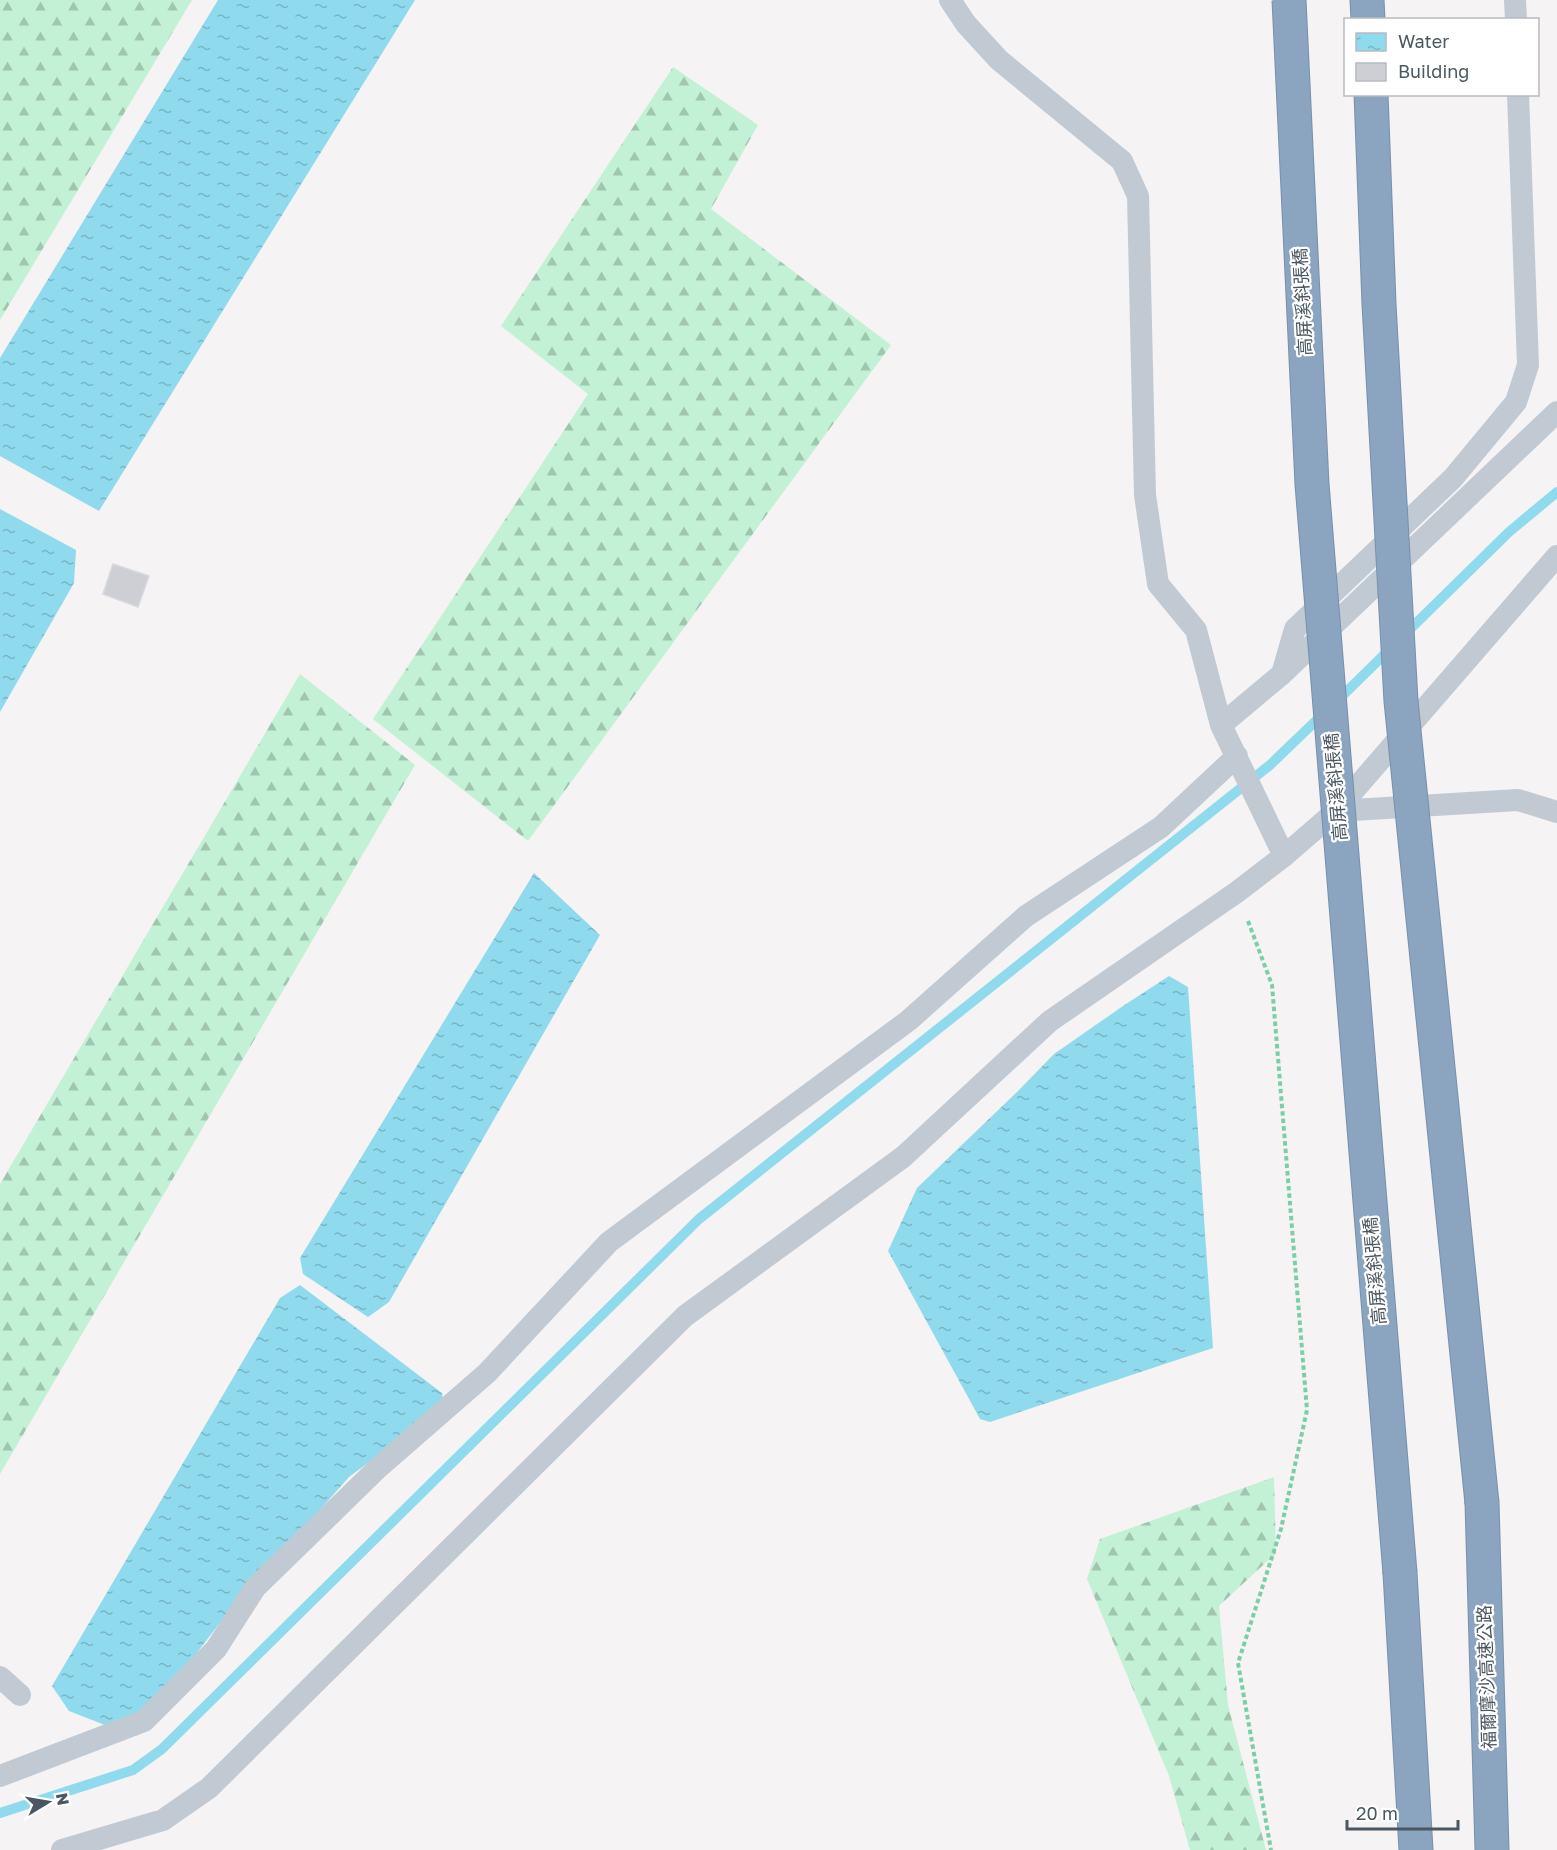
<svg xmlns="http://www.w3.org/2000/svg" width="1557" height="1850" viewBox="0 0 1557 1850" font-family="'Golos Text','Noto Sans TC',sans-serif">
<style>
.forest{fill:url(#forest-firs)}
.water{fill:url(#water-ripples)}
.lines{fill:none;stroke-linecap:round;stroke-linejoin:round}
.stream{stroke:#90daee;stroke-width:10}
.building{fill:#cdcfd5;stroke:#d7d9de;stroke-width:1.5}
.highway-casing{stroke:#7690ad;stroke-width:35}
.path{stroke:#7ad0a6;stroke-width:4;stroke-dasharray:4.5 3;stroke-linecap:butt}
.lane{stroke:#c1cad2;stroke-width:22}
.highway{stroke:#8ba5c1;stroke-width:33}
.highway-bridge-casing{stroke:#7690ad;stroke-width:35;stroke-linecap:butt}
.highway-bridge{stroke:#8ba5c1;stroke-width:33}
.labels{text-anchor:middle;stroke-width:4.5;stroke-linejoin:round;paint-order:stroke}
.street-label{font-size:18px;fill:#4a5661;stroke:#fff}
</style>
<defs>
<pattern id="forest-firs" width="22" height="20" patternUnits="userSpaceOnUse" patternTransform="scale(1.5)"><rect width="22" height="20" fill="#c3f1d5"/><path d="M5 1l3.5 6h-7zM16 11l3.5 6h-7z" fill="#a0c6b0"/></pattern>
<pattern id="water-ripples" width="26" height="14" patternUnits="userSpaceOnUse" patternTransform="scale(1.5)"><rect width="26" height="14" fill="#90daee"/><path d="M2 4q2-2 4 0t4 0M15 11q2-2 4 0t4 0" fill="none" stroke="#78b4c4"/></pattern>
</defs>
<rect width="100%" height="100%" fill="#f5f3f3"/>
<!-- forest -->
<path class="forest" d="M0,0H192L0,320Z
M673,67L758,125L711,209L891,345L528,841L373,719L588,394L501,326Z
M300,674L415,765L0,1474V1184Z
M1274,1477L1276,1553L1219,1606L1228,1705L1266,1850H1190L1169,1776L1087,1579L1100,1539Z"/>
<!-- water -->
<path class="water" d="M218,0H415L99,511L0,456V358Z
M0,509L76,550L74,583L0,712Z
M534,873L600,935L389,1302L368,1317L303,1274L300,1258Z
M1169,976L1188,987L1213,1348L990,1422L980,1419L888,1251L917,1188L1019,1090L1054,1054L1123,1006Z
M300,1285L442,1393L444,1406L349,1477L219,1624L133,1736L69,1711L52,1686L280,1298Z"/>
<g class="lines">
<!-- stream -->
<path class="stream" d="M1403,636L1509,532L1557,492
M1337,701L1392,647
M0,1813L133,1770L162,1749L699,1219L1270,765L1323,714"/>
</g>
<!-- building -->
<path class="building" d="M113,564L149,576L138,607L103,594Z"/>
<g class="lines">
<!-- highway casing -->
<g class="highway-casing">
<path id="highway" d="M1367,0L1368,20
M1482,1503L1492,1850
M1400,1573L1416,1850"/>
</g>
<!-- path -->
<path class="path" d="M1248,921L1272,985L1307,1410L1281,1529L1238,1663L1271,1850"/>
<!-- lane -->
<path class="lane" d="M950,0L966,24L999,60L1122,161L1138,196L1145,495L1158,584L1196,630L1221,725L1284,856
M1515,0L1516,20
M1282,674L1295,629L1453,478L1516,402L1528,365L1518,94
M1221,725L1282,674L1557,412
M1336,811L1557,556
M0,1677L20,1695
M0,1776L144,1721L216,1649L255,1588L378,1468L487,1373L609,1242L908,1021L1026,916L1161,827L1237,756
M62,1850L163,1820L209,1788L685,1316L903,1157L1050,1021L1237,892L1284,856L1336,811L1518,800L1557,812"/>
<!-- highway -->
<use href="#highway" class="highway"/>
<!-- highway-bridge casing -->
<g class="highway-bridge-casing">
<path id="highway-bridge" d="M1289,0L1312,484L1400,1573
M1371,94L1379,304L1401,701L1482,1503"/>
</g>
<!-- highway-bridge -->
<use href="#highway-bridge" class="highway-bridge"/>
</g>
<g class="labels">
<!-- street labels -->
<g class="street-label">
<text transform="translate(1303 302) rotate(-93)" y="6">高屏溪斜張橋</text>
<text transform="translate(1336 787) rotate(-95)" y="6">高屏溪斜張橋</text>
<text transform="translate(1375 1271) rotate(-95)" y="6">高屏溪斜張橋</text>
<text transform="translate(1487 1677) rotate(-92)" y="6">福爾摩沙高速公路</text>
</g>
</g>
<!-- legend -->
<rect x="1344" y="18" width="195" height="78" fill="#ffffff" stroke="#b7bbc0" stroke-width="1.5"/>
<rect x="1356" y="33" width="30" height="18" fill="url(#water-ripples)" stroke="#b7bbc0" stroke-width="1.5"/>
<text x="1398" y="48" font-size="18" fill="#4a5661">Water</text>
<rect x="1356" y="63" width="30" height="18" fill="#cdcfd5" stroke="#b7bbc0" stroke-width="1.5"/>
<text x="1398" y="78" font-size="18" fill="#4a5661">Building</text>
<!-- north arrow -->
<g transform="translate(48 1802) rotate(79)" stroke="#ffffff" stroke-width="4.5" paint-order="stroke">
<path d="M0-4.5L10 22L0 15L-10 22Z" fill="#4a5661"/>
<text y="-9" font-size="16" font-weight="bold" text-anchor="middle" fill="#4a5661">N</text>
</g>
<!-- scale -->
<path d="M1347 1820v9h111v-9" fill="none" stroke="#4a5661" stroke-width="3"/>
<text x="1356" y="1820" font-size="18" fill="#4a5661" stroke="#ffffff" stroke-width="4.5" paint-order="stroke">20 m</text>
</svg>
